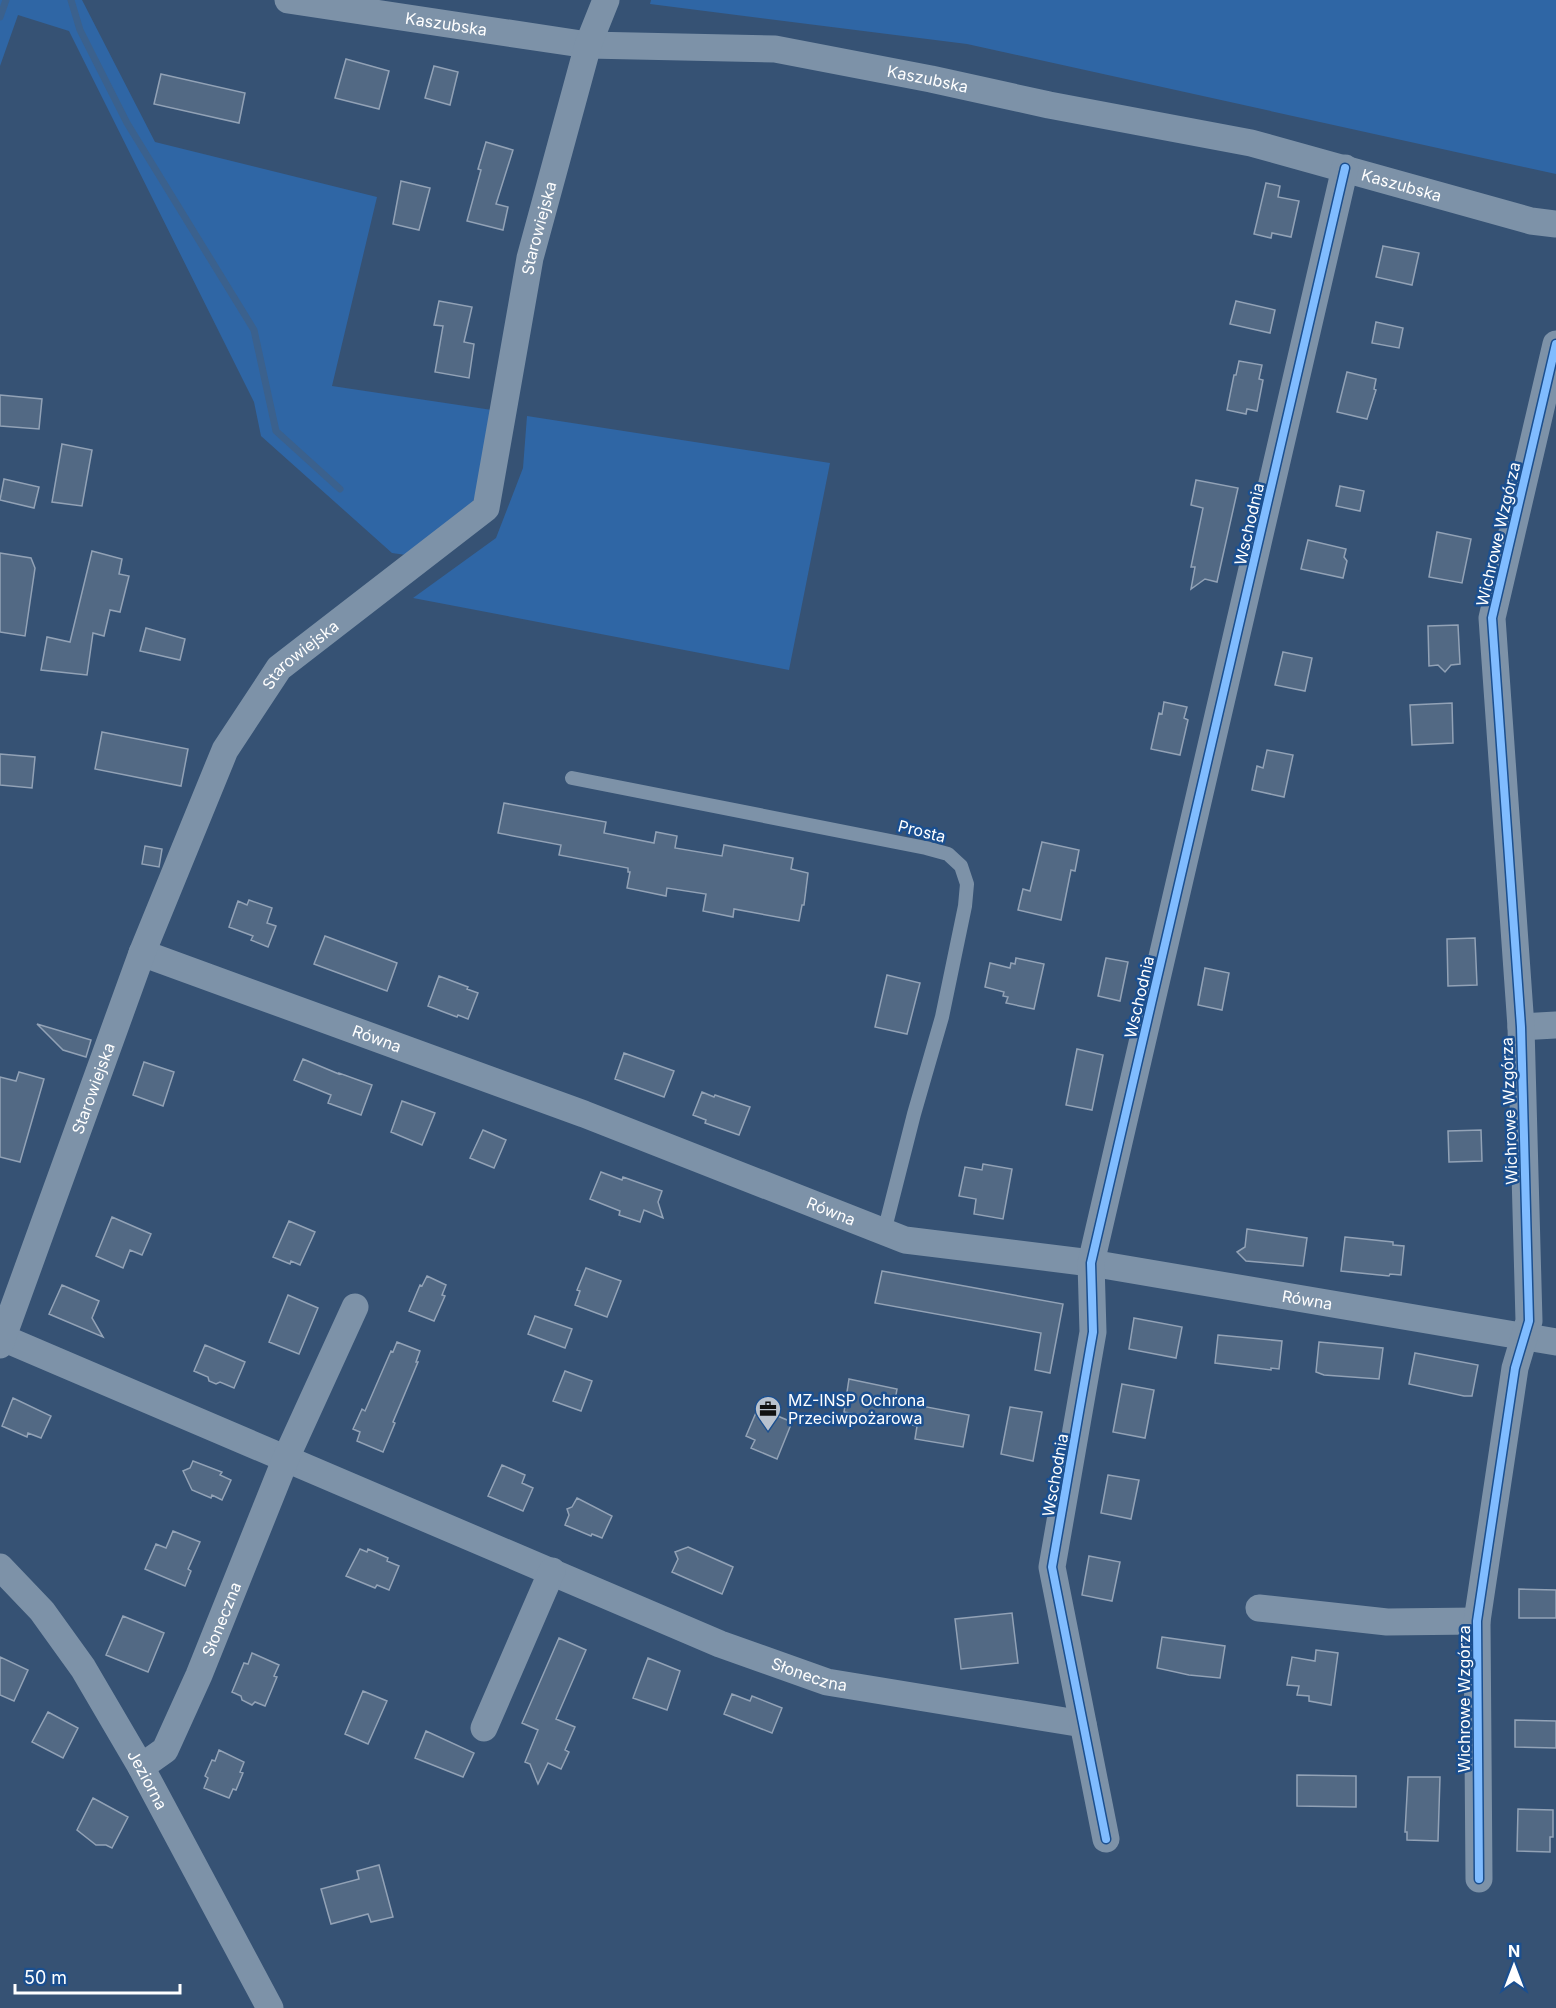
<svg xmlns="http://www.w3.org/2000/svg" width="1556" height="2008" viewBox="0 0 1556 2008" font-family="Inter,sans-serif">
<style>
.green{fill:#2f66a5}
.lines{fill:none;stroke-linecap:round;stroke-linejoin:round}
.stream{stroke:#3b618d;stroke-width:7}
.building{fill:#526984;stroke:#92a2b6;stroke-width:1.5}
.service{stroke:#7d92a8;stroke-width:14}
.minor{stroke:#7d92a8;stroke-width:27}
.cycleway-casing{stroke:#1b4f8f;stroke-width:11}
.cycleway{stroke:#80bcff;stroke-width:8}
.labels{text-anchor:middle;stroke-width:5;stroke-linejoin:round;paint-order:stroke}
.street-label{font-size:16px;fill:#fff;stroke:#1b4f8f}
.poi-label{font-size:16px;fill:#fff;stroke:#1b4f8f;text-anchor:start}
</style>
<rect width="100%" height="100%" fill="#365274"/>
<!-- green -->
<path class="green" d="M0,0H82L155,142L377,197L332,386L492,410L487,464L470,510L413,556L392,553L261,436L254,402L69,31L18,15L0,66Z
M651,0H1556V174L967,44L650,4Z
M527,416L830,463L789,670L413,598L496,538L523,468Z"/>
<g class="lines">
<!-- stream -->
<path class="stream" d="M71,0L80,30L127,123L254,330L276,431L340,489
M0,17L6,0"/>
</g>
<!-- building -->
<path class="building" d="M346,59L389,71L379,109L335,98Z
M434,66L458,72L450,105L425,98Z
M161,74L245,93L239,123L154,104Z
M486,142L513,150L496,204L508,207L503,230L467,221L481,170L478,169Z
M401,181L430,188L419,230L393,224Z
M1266,183L1280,186L1278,197L1299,201L1291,237L1272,233L1271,238L1254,234Z
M1383,246L1419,253L1412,285L1376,277Z
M439,301L472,307L464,342L474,344L469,378L435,372L443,326L434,325Z
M1236,301L1275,310L1270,333L1230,324Z
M1376,322L1403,328L1399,348L1372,343Z
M1239,361L1262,365L1259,379L1263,380L1257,411L1247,409L1246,414L1227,410L1234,375H1236Z
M1347,372L1376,379L1374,389L1376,390L1367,419L1337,412Z
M0,395L42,399L39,429L0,426Z
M62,444L92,450L82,506L52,502Z
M4,479L39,487L34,508L0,500Z
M1196,480L1238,488L1217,582L1205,579L1191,589L1195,567H1191L1203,508L1191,505Z
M1340,486L1364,491L1360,511L1336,506Z
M1437,532L1471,539L1462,583L1429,577Z
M1308,540L1346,549L1344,557L1347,561L1343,578L1301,569Z
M92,551L122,559L119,574L129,576L120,612L110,610L104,636L93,633L87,675L41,670L47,637L70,642Z
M0,553L31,558L35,568L25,636L0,632Z
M1458,625L1460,664L1451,665L1445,672L1438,665L1429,666L1428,626Z
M146,628L185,639L180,660L140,651Z
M1283,652L1312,658L1305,691L1275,685Z
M1164,702L1187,707L1184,718L1188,720L1180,755L1151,749L1159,713L1162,714Z
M1452,703L1453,743L1412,745L1410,705Z
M102,732L188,749L181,786L95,769Z
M1267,750L1293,755L1284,797L1252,790L1257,766L1263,768Z
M0,754L35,757L32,788L0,785Z
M504,803L606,822L604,833L654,843L656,832L677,836L675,848L722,856L724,845L793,858L791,869L808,873L804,905H802L799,921L734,909L733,917L703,911L706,894L667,888L666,896L627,888L630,872H628V868L559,855L561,845L498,833Z
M1042,842L1079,850L1075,871L1071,870L1061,920L1018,910L1023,889L1030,891Z
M145,846L162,849L159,867L142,864Z
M249,900L272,908L267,923L276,926L268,947L251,940L253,936L229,927L238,901L247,905Z
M325,936L397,963L387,991L314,964Z
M1475,938L1477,985L1448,986L1447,939Z
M1016,958L1044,964L1034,1009L1006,1003L1008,997L1003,996L1004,992L985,987L990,963L1010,968L1011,963L1015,964Z
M1106,958L1128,962L1120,1001L1098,996Z
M1205,968L1229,973L1222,1010L1198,1005Z
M887,975L920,983L907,1034L875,1027Z
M439,976L468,987L467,989L478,993L468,1019L458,1015L457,1017L428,1006Z
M37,1024L91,1040L86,1057L63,1050Z
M1077,1049L1103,1055L1092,1110L1066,1105Z
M624,1053L674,1071L664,1097L615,1079Z
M303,1059L339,1074V1073L372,1085L361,1115L328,1103L331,1095L294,1080Z
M144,1062L174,1072L163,1106L133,1095Z
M19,1072L44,1079L20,1162L0,1157V1077L16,1081Z
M702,1092L714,1097L715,1095L750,1107L739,1135L705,1123L706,1120L693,1115Z
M402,1101L435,1113L422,1145L391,1132Z
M483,1130L506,1140L494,1168L470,1158Z
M1481,1130L1482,1161L1449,1162L1448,1131Z
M983,1164L1012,1169L1003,1219L974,1214L976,1199L959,1196L965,1167L982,1170Z
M601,1172L622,1180L623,1177L662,1191L658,1202L663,1218L644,1210L640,1222L619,1215L620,1211L590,1199Z
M112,1217L151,1234L142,1255L130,1250L123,1268L96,1256Z
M289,1221L315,1232L300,1265L291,1261L290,1264L273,1257Z
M1247,1229L1307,1238L1303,1266L1246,1261L1237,1252L1245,1247Z
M1345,1237L1393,1242V1245L1404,1246L1401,1275L1390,1274L1389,1276L1341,1271Z
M586,1268L621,1281L607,1317L575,1305L580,1291L577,1290Z
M882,1271L1063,1304L1050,1373L1035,1370L1041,1333L875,1303Z
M427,1276L446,1285L442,1295L445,1296L434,1321L409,1311L420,1285L422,1286Z
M62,1285L99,1301L92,1318L103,1337L49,1314Z
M288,1295L318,1308L299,1354L269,1342Z
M535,1316L572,1329L565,1348L528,1334Z
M1134,1318L1182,1327L1176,1358L1129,1349Z
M1218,1335L1282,1341L1279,1369L1271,1368V1370L1215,1363Z
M397,1342L420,1351L416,1362H418L393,1422L395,1423L383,1452L357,1441L360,1432L353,1429L362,1409L365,1411L391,1351L393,1352Z
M1319,1342L1383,1348L1379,1379L1324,1375L1316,1372Z
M205,1345L245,1362L234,1388L220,1382L216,1384L209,1381L208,1377L194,1371Z
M1415,1353L1478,1365L1472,1396H1464L1409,1384Z
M565,1371L592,1381L581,1411L553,1401Z
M849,1379L897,1389L895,1401L969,1415L963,1447L915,1439L917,1426L844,1412Z
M1122,1384L1154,1390L1145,1438L1113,1432Z
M13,1398L51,1416L41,1438L28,1433L27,1437L2,1426Z
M1010,1407L1042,1412L1033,1461L1001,1454Z
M758,1408L792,1422L777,1459L751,1448L755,1440L746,1436Z
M193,1461L222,1472L220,1475L231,1480L222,1500L212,1495L211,1498L192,1490L183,1471L190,1468Z
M502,1465L525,1475L522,1483L533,1488L523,1511L488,1496Z
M1108,1475L1139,1480L1131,1519L1101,1513Z
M577,1498L612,1516L602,1538L592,1534L591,1536L565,1525L569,1515L567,1509L572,1507Z
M173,1531L200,1542L188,1569L191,1571L185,1586L145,1569L156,1544L166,1548Z
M688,1547L733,1567L722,1594L672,1572L678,1559L675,1552Z
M360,1549L367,1552L368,1549L388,1558L387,1561L399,1566L389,1590L377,1585L375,1588L346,1576Z
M1089,1556L1120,1562L1112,1601L1082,1595Z
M1519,1589L1556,1590V1618H1519Z
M1012,1613L1018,1663L961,1669L955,1619Z
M123,1616L164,1633L148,1672L106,1655Z
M1162,1637L1225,1646L1220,1678L1189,1675L1157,1668Z
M559,1638L586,1650L556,1719L575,1727L565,1750L569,1752L561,1769L548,1763L538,1784L530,1764L525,1762L538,1730L522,1723Z
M1316,1650L1338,1653L1331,1705L1309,1701V1696L1297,1695L1299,1686L1287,1685L1292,1657L1315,1661Z
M252,1653L279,1665L274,1676L277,1677L265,1706L255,1702L252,1705L242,1700L241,1696L232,1692L244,1663L248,1664Z
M0,1657L28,1670L14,1701L0,1695Z
M648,1658L680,1671L667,1710L633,1698Z
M363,1691L387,1701L368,1744L345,1734Z
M732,1694L750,1701L752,1696L782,1708L772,1733L724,1714Z
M48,1712L78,1728L63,1758L32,1742Z
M1515,1720L1556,1721V1748L1515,1747Z
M426,1731L474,1753L463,1777L415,1758Z
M219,1750L244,1762L240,1772L243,1773L236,1790L233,1789L229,1798L204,1788L208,1778L205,1776L212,1760L215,1761Z
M1297,1775L1356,1776V1807L1297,1806Z
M1408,1777H1440L1438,1841L1407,1840V1832H1405Z
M93,1798L128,1817L112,1848L106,1845H96L77,1830Z
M1518,1809L1553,1810V1837H1550V1852L1517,1851Z
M379,1865L393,1917L371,1922L368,1914L331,1924L321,1889L359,1879L357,1871Z"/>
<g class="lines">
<!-- service -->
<path class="service" d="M572,778L926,848L948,854L961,866L967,884L965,906L942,1017L914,1114L884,1232"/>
<!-- minor -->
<g class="minor">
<path id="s1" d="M288,0L588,45L775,49L931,79L1049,105L1251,143L1531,221L1556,224"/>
<path id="s2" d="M142,953L584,1114L905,1240L1091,1263L1556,1342"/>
<path d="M1521,1027L1556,1025"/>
<path id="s3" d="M3,1338L720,1644L827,1682L1083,1724"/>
<path id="s4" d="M0,1345L142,953L225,750L279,668L486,508L530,258L588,45L606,0"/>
<path id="s5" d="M0,1567L42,1611L83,1668L141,1767L270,2008"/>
<path d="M1259,1608L1387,1622L1477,1621"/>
<path d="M484,1728L552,1571"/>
<path id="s6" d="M141,1767L165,1750L199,1675L286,1458L355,1307"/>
<path d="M1106,1839L1052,1567L1093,1332L1091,1263L1345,168"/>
<path d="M1479,1879L1477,1621L1515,1368L1529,1321L1521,1027L1492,618L1556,344"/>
</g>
<!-- cycleway casing -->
<g class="cycleway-casing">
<path id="cycleway" d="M1106,1839L1052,1567L1093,1332L1091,1263L1345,168
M1479,1879L1477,1621L1515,1368L1529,1321L1521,1027L1492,618L1556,344"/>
</g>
<!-- cycleway -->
<use href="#cycleway" class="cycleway"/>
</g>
<!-- icons -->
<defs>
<g id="office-pin" transform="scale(1.35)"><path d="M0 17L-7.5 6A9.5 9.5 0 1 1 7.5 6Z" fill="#b9c2ce" stroke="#1b4f8f"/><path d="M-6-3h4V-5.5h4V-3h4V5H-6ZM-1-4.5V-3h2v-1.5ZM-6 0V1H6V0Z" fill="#111"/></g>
</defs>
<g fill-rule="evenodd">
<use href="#office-pin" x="768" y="1409"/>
</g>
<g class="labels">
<!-- street labels -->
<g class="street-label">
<text dy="6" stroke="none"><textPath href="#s1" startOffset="160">Kaszubska</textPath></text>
<text dy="6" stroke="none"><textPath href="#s1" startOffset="646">Kaszubska</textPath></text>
<text dy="6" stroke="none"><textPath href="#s1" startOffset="1132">Kaszubska</textPath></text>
<text dy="6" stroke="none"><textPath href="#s4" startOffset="1281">Starowiejska</textPath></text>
<text transform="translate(1249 524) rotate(-77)" y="6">Wschodnia</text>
<text transform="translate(1498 534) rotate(-77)" y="6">Wichrowe Wzgórza</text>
<text dy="6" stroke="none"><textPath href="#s4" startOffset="759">Starowiejska</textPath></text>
<text transform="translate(922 831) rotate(14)" y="6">Prosta</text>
<text transform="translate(1139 997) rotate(-77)" y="6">Wschodnia</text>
<text dy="6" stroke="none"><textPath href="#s2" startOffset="250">Równa</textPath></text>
<text dy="6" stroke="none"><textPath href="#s4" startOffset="273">Starowiejska</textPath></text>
<text transform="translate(1509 1111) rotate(-92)" y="6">Wichrowe Wzgórza</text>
<text dy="6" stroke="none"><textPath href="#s2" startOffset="736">Równa</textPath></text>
<text dy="6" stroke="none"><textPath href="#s2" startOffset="1222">Równa</textPath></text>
<text transform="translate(1055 1475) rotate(-80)" y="6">Wschodnia</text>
<text dy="6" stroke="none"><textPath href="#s6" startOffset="172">Słoneczna</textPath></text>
<text dy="6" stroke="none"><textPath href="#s3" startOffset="874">Słoneczna</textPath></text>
<text transform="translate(1464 1699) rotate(-90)" y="6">Wichrowe Wzgórza</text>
<text dy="6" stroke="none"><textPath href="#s5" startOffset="260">Jeziorna</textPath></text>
</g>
<!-- poi labels -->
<g class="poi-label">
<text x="788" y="1406">MZ-INSP Ochrona<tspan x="788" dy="18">Przeciwpożarowa</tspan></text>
</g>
</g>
<!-- north arrow -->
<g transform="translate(1514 1966)" stroke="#1b4f8f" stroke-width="4.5" paint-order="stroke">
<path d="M0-4.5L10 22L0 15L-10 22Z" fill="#ffffff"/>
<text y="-9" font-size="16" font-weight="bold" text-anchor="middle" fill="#ffffff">N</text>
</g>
<!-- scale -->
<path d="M15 1984v9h165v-9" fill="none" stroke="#ffffff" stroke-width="3"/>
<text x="24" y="1984" font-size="18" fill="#ffffff" stroke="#1b4f8f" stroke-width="4.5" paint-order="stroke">50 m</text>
</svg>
